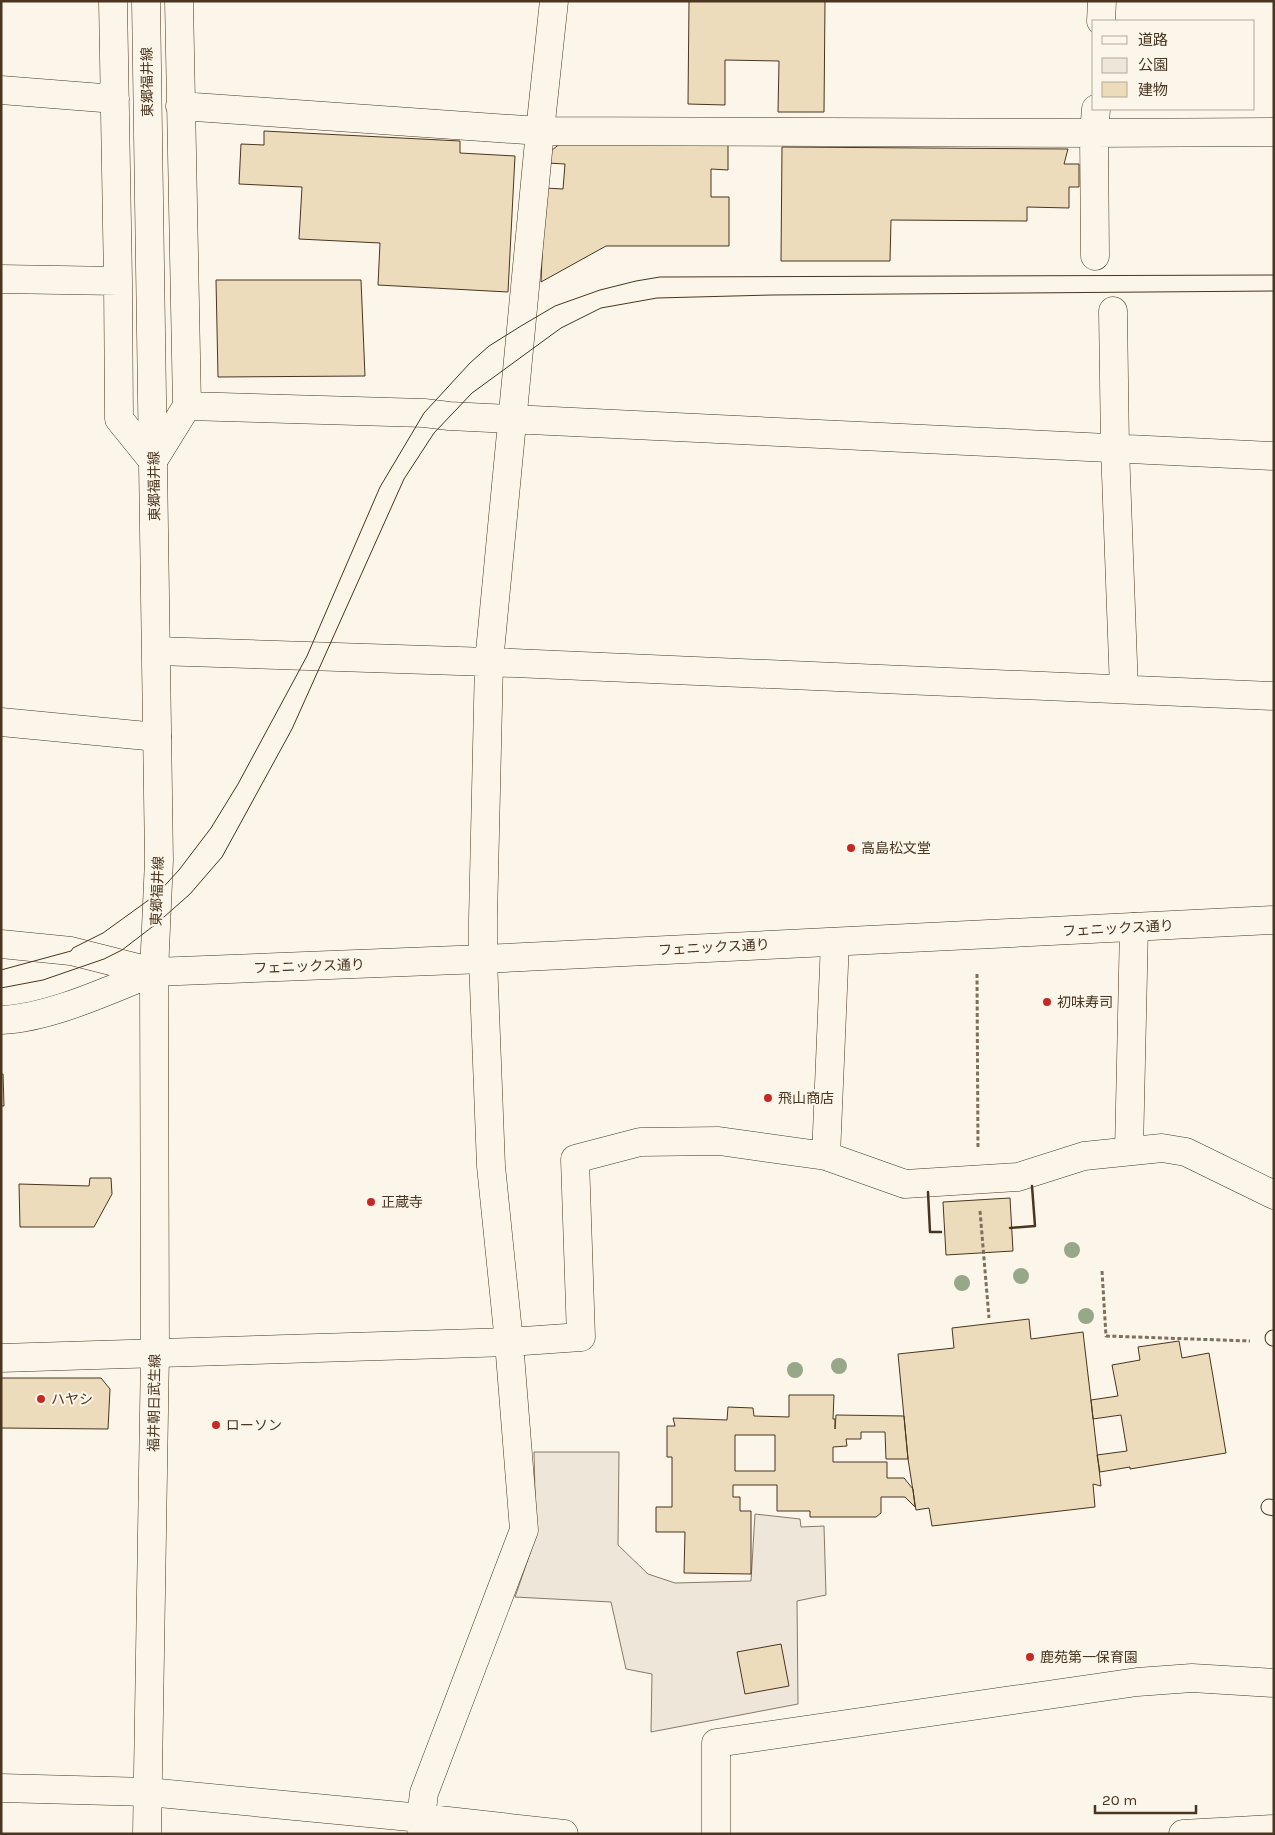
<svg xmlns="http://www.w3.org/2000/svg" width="1275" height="1835" viewBox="0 0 1275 1835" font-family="Karla,'Noto Sans JP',sans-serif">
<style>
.green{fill:#ede6d9;stroke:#887966}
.building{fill:#ecdcbc;stroke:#4a3520;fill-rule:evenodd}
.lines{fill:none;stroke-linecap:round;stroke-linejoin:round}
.lane-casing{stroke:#4a3520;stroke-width:17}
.street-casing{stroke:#4a3520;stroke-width:29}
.secondary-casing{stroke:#4a3520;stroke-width:29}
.primary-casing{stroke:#4a3520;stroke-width:29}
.path{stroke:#7f6f5c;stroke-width:3;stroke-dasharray:4 2.5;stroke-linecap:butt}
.lane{stroke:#fbf6e9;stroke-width:15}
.street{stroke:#fbf6e9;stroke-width:28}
.secondary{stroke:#fbf6e9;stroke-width:28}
.primary{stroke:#fbf6e9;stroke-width:28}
.tram{stroke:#4a3520;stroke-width:1}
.wall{stroke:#4a3520;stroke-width:2.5}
.tree{fill:#96a887}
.poi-dot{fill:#c62828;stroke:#fbf6e9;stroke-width:2}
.labels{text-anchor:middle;stroke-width:4;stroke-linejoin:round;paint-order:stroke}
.street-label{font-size:14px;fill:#4a3520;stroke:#fbf6e9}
.poi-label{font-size:14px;fill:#4a3520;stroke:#fbf6e9;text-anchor:start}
</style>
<rect width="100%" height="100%" fill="#fbf6e9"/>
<!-- green -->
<path class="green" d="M534,1452H619L618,1545L648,1574L675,1583L751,1581L755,1514L800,1519L801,1527L824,1526L826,1595L797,1601L798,1704L651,1732L652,1674L626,1669L611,1602L515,1597L536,1536Z"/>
<!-- building -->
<path class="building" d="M689,1H825L824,112H778L779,61L725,60V105L688,104Z
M264,131L460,141V153L515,156L508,292L378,285L380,243L299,239L302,187L239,184L241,144L264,145Z
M561,143L728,144V170L711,169V197H729V246H606L541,282L545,188L563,189L565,164L547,163V154Z
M782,147L1068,149L1064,164H1079V187H1069V208L1027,207V221L891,220L890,261H781Z
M216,280H361L365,376L218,377Z
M1,1074H3L4,1106H1Z
M90,1178H111L112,1194L94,1227H20L19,1184L89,1186Z
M1010,1198L1013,1251L946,1255L943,1202Z
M1029,1319L1031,1339L1083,1332L1101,1486L1093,1484L1095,1507L932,1526L929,1508L916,1510L908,1459L898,1354L954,1348L952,1328Z
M1179,1341L1182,1358L1209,1353L1226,1453L1130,1469V1467L1100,1472L1097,1455L1127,1451L1121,1415L1093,1419L1091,1400L1118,1396L1112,1365L1140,1360L1138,1347Z
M1,1378H101L110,1389L108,1429L1,1428Z
M789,1395H834L833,1419H835V1429L836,1415L904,1416L908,1459H886L885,1432H861V1439H846L847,1446L833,1447V1462H887V1478H904L913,1489L915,1507L905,1497H881V1513L876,1517H810V1511H777V1485H733V1497H740V1511H751V1574L684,1573L685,1532H656V1507H672V1457H667V1426H675L673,1418L727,1420L728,1407L753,1408L754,1416L789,1417ZM735,1435H775V1471H735Z
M781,1644L789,1686L745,1694L737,1652Z"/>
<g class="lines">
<!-- lane casing -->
<g class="lane-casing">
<path id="lane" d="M1273,1338H1274
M1269,1507L1274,1508"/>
</g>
<!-- street casing -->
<g class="street-casing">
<path id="street" d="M113,1L118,281L119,419L153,461L187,406L179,1
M1101,21L1102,1
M1,90L115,99
M180,106L540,131L1094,133L1274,132
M1095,256L1094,133L1096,109
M1,279L118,281
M1113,311L1115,448L1124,689
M187,406L424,413L449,416L1274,456
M157,651L489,662L1274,696
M1,722L157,737
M1129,1151L1134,927
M826,1156L835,942
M1,1358L509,1342L581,1337L575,1159L640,1142L719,1141L826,1156L905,1184L1018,1177L1084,1156L1162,1148L1186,1152L1274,1195
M1,1788L148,1792L421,1818L564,1834
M422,1834L421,1818L424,1793L524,1530L509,1342L491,1166L483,959V919L489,662L540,131L554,1
M716,1834V1743L1137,1682L1192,1678L1274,1683
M1183,1834L1274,1829"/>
</g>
<!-- secondary casing -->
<g class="secondary-casing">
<path id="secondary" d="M146,1L159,860L154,972L483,959L1274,920"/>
</g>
<!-- primary casing -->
<g class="primary-casing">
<path id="primary" d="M1,944L71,951L154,972
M1,1020C50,1018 109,990 154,972
M147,1834L155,1352L154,972"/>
</g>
<!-- path -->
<path class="path" d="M977,974L978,1149
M980,1211L989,1318
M1102,1271L1106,1336L1250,1341"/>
<!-- lane -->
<use href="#lane" class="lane"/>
<!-- street -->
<use href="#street" class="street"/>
<!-- secondary -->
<use href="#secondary" class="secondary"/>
<!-- primary -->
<use href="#primary" class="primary"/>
<!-- tram -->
<path class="tram" d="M1,970L71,951L73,948L103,933L157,894L179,870L211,828L238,784L307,656L380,487L424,413L470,363L489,346L521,326L555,306L600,290L636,281L660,277L1274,275
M1,988L43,980L104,959L122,950L156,924L190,894L222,857L292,729L404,479L434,433L472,393L561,328L601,308L657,298L772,295L1274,291"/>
<!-- wall -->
<path class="wall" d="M928,1192L930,1232H941
M1010,1228L1035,1226L1032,1186"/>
</g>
<!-- trees -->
<g class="tree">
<circle cx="1072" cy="1250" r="8"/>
<circle cx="1021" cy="1276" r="8"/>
<circle cx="962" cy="1283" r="8"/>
<circle cx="1086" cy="1316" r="8"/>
<circle cx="839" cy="1366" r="8"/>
<circle cx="795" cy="1370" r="8"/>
</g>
<!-- markers -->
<g class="poi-dot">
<circle cx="851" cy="848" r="5"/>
<circle cx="1047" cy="1002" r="5"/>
<circle cx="768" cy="1098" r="5"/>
<circle cx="371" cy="1202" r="5"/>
<circle cx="41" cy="1399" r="5"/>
<circle cx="216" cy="1425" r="5"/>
<circle cx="1030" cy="1657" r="5"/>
</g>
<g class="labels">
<!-- street labels -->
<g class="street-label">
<text transform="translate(147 82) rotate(-91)" y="5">東郷福井線</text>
<text transform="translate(154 486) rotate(-91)" y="5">東郷福井線</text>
<text transform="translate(157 891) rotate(-88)" y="5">東郷福井線</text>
<text transform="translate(1118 928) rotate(-3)" y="5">フェニックス通り</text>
<text transform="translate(714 947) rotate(-3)" y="5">フェニックス通り</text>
<text transform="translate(309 966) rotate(-2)" y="5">フェニックス通り</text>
<text transform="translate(154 1403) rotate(-89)" y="5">福井朝日武生線</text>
</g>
<!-- poi labels -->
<g class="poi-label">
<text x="861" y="853">高島松文堂</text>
<text x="1057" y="1007">初味寿司</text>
<text x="778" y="1103">飛山商店</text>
<text x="381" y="1207">正蔵寺</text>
<text x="51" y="1404">ハヤシ</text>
<text x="226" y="1430">ローソン</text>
<text x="1040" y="1662">鹿苑第一保育園</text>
</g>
</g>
<!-- border -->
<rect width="1275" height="1835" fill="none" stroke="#4a3520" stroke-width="5"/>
<!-- legend -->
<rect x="1092" y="20" width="162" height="90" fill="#fbf6e9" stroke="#b4a999"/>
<rect x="1102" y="36" width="25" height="8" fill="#fbf6e9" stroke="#b4a999"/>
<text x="1138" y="45" font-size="15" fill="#4a3520">道路</text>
<rect x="1102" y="58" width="25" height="15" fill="#ede6d9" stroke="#b4a999"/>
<text x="1138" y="70" font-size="15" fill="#4a3520">公園</text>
<rect x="1102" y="82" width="25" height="15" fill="#ecdcbc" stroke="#b4a999"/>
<text x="1138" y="95" font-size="15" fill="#4a3520">建物</text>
<!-- scale -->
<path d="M1095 1805v8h101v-8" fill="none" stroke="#4a3520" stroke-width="2.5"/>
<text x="1102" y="1805" font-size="15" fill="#4a3520" stroke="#fbf6e9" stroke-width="4" paint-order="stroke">20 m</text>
</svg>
